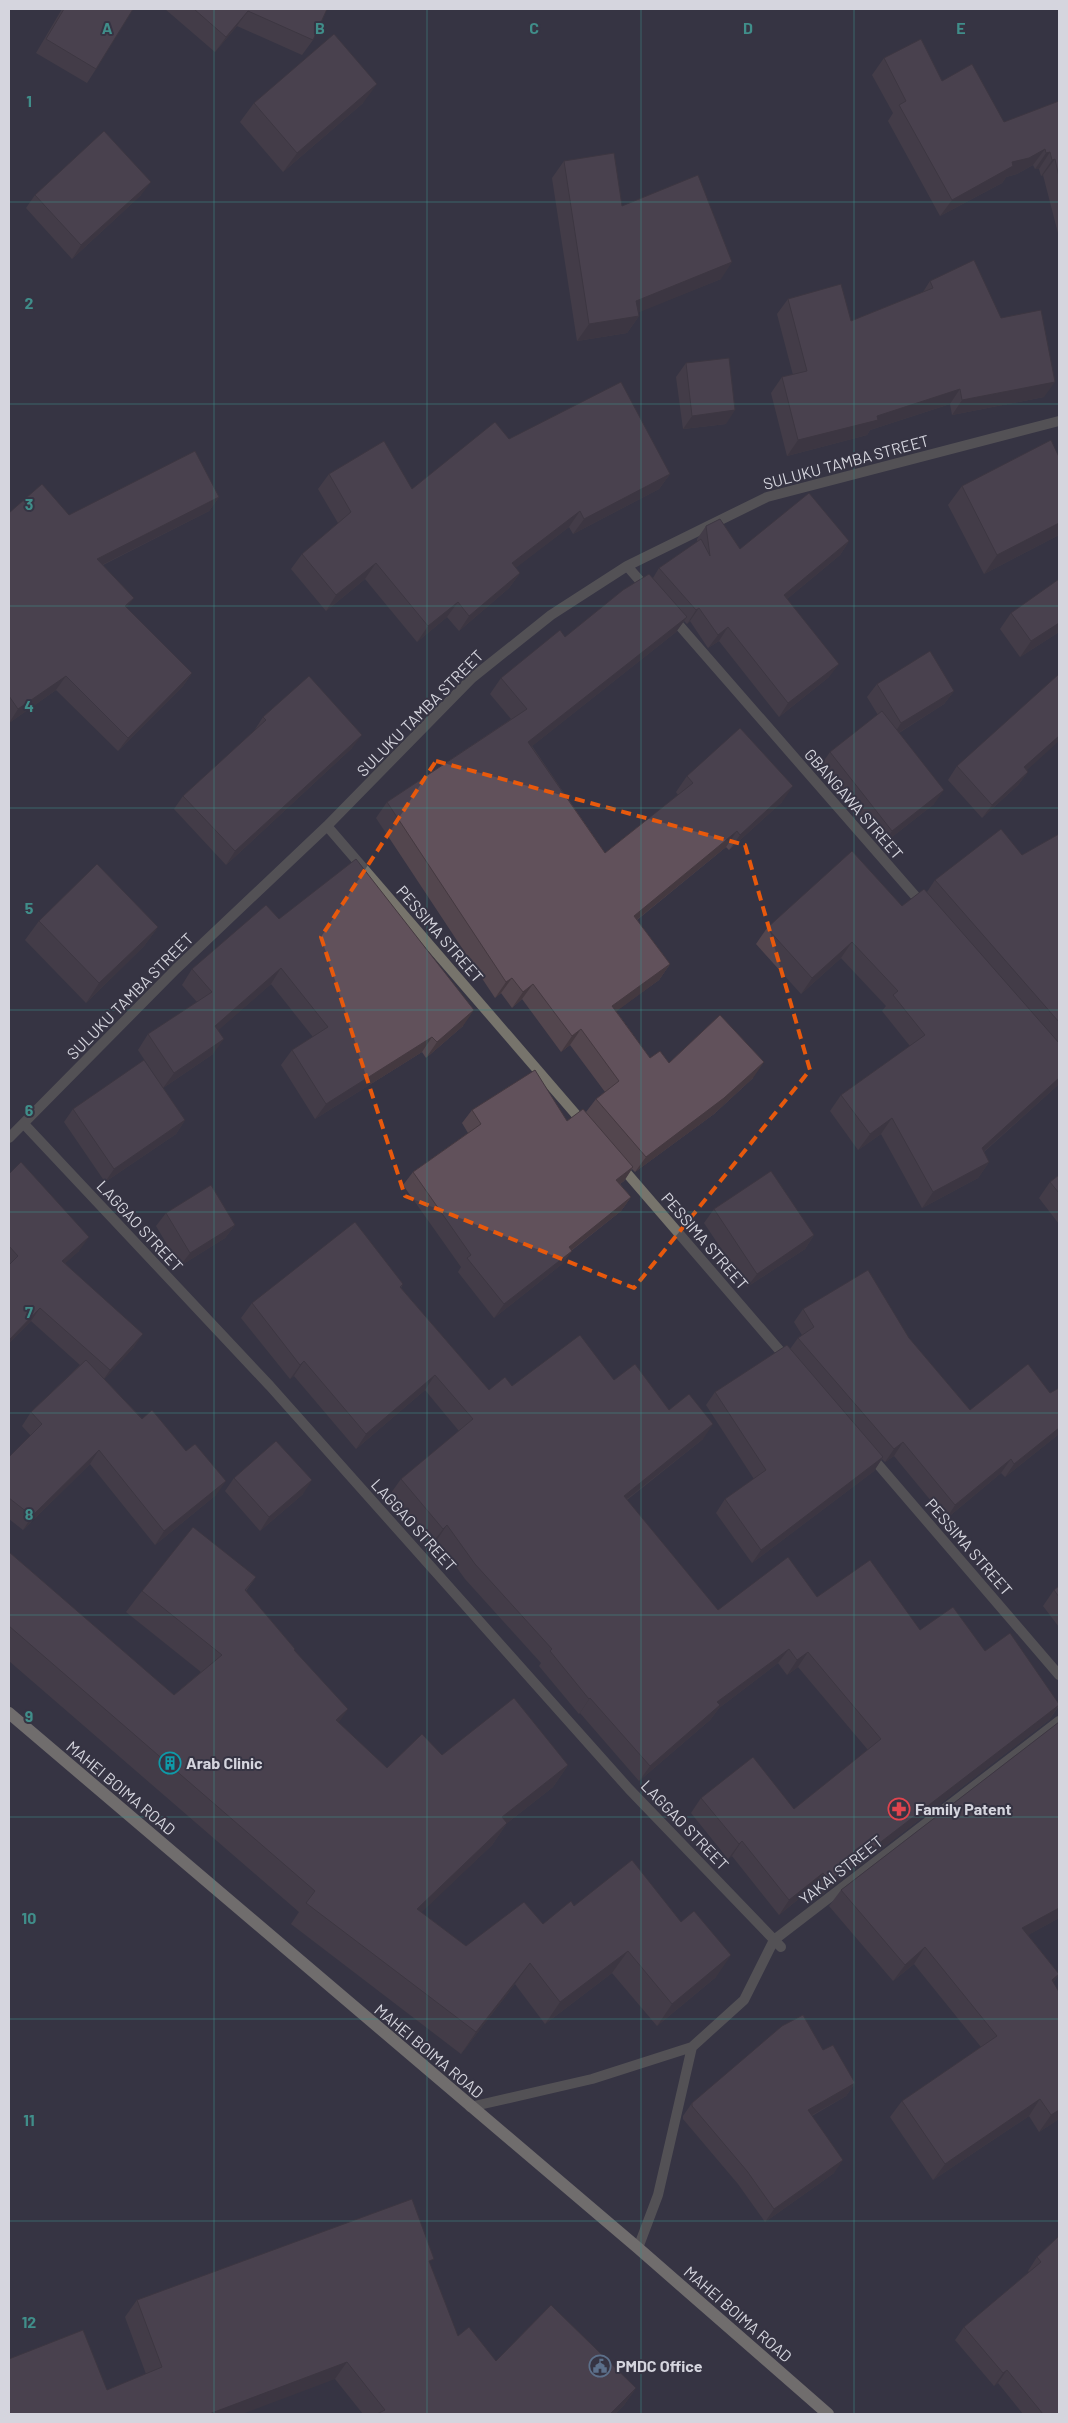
<svg xmlns="http://www.w3.org/2000/svg" width="1068" height="2423" viewBox="0 0 1068 2423" font-family="Barlow,sans-serif">
<style>
.lines{fill:none;stroke-linecap:round;stroke-linejoin:round}
.street{stroke:#77746c;stroke-width:10}
.primary{stroke:#b7b1a1;stroke-width:12}
.wall{fill:#53464e}
.shaded-wall{fill:#443940}
.building{fill:#61515b;stroke:#443940}
.marked{fill:none;stroke:#e8590c;stroke-width:4;stroke-dasharray:10 6;stroke-linejoin:round}
.grid{fill:none;stroke:#408e8a;stroke-width:1;stroke-opacity:0.55}
.labels{text-anchor:middle;stroke-width:4;stroke-linejoin:round;paint-order:stroke}
.street-label{font-size:16px;fill:#d5d5de;stroke:#363443}
.poi-label{font-size:16px;font-weight:bold;fill:#d5d5de;stroke:#363443;text-anchor:start}
.grid-label{font-size:16px;text-anchor:middle;font-weight:bold;fill:#408e8a;stroke:#363443;stroke-width:4;stroke-linejoin:round;paint-order:stroke}
</style>
<rect width="100%" height="100%" fill="#363443"/>
<g class="lines">
<!-- street -->
<path class="street" d="M627,566L648,590
M672,617L924,906
M327,826L585,1125
M24,1124L270,1386L629,1789L781,1947
M9,1138L176,969L327,826L472,678L551,615L627,566L767,497L1059,421
M619,1164L787,1359
M870,1455L1059,1675
M470,2107L592,2079L692,2047L744,2000L774,1940L1059,1721
M638,2248L658,2195L692,2047"/>
<!-- primary -->
<path class="primary" d="M9,1713L638,2248L828,2414"/>
</g>
<!-- wall -->
<path class="wall" d="M62,9H133L96,69L87,83L36,53Z
M165,9H327L313,40L302,55L237,26L215,52Z
M884,58L942,81L1004,122L1059,101V237L1043,175L1041,176L1039,169H1035L1033,165L1017,174L1006,177L1002,183L940,216L888,121L893,113L872,75Z
M254,103H363L283,172L240,122Z
M564,161L622,206L721,279L638,312L639,316L627,333L577,341L552,178Z
M35,195H141L72,259L26,208Z
M930,281L1001,318L1044,397L952,415L950,404L870,430L867,435L787,456L771,393L782,377L793,375L777,314L788,299L851,321L923,292Z
M686,363L726,424L683,429L676,377Z
M509,439L670,474L659,489L573,534L569,527L515,568L520,573L509,588L459,631L447,617L417,642L365,579L326,611L291,569L302,554L338,523L318,489L329,474L412,489Z
M1059,457V535L984,574L948,505L962,486Z
M219,497L209,511L103,565L127,608L192,673L183,686L118,751L56,690L9,723V513L69,515Z
M706,526L740,549L849,541L840,555L787,599L829,677L779,717L719,641L708,648L690,621L687,624L684,621L676,632L532,746L605,853L678,795L676,792L687,776L782,802L729,850L726,847L637,920L670,964L659,980L616,1011L650,1058L669,1063L753,1078L714,1114L635,1172L632,1169L624,1181L620,1184L631,1197L621,1211L571,1251L562,1264L494,1318L458,1272L461,1267L403,1185L413,1172L468,1133L462,1123L472,1110L567,1121L586,1112L596,1099L605,1092L570,1045L561,1052L522,999L512,1008L501,993L495,998L376,818L387,802L511,719L490,694L501,678L565,637L653,578L659,568L697,542V539Z
M1011,613L1059,632L1020,657L1000,629Z
M877,684L954,691L944,704L899,733L934,804L883,844L821,765L830,752L878,715L867,697Z
M263,717L352,748L226,865L174,809L183,796L254,731Z
M957,766L1027,770L1028,772L1018,785L982,818L948,780Z
M1059,834V1084L984,1152L989,1162L978,1178L922,1208L881,1134L858,1150L830,1111L841,1095L910,1046L882,1011L886,1006L841,958L801,994L756,944L767,928L902,906L927,892L935,880L1022,855Z
M279,919L463,1026L426,1058L422,1052L315,1119L281,1065L292,1050L313,1037L271,984L218,1030L213,1054L163,1088L138,1050L148,1034L197,1002L182,985L192,969Z
M39,921L158,927L144,946L86,1003L25,940Z
M73,1109L185,1120L176,1134L105,1182L64,1122Z
M9,1174L79,1251L65,1263L134,1347L104,1379L216,1495L155,1545L90,1464L23,1530L9,1519V1457L31,1436L22,1426L31,1412L80,1365L31,1321L9,1343Z
M1059,1175V1224L1039,1198L1050,1182Z
M714,1209L814,1235L805,1249L747,1287L704,1223Z
M166,1213L235,1225L225,1238L180,1266L156,1226Z
M403,1284L401,1288L489,1390L512,1386L614,1380L669,1410L703,1439L627,1500L718,1610L817,1597L985,1651L1059,1706L1049,1720L820,1896L813,1887L779,1915L732,1856L728,1859L691,1813L701,1798L794,1809L868,1750L798,1667L787,1675L778,1663L719,1708L710,1720L639,1781L580,1713L579,1714L539,1666L541,1663L465,1579L437,1540L432,1543L391,1493L401,1479L459,1431L425,1390L356,1449L294,1376L290,1379L241,1318L252,1303Z
M803,1309L909,1338L970,1410L1059,1434L1005,1477L1001,1473L946,1519L894,1456L885,1462L882,1459L874,1471L752,1563L716,1513L725,1499L754,1479L706,1405L715,1392L790,1349L798,1338L802,1335L794,1322Z
M234,1478L303,1494L260,1531L225,1491Z
M9,1552L174,1695L201,1672L126,1612L142,1591L256,1577L246,1591L295,1649L294,1650L338,1723L387,1768L442,1755L568,1765L553,1787L507,1823L492,1845L421,1912L466,1946L543,1924L574,1906L716,1977L657,2026L612,1973L545,2024L515,1984L461,2054L291,1924L299,1912L9,1661Z
M1059,1586V1627L1043,1606L1054,1590Z
M1059,1722V1918L1028,1935L1059,1974L1053,1983L1059,2119L1039,2132L1029,2116L933,2180L890,2117L902,2101L981,2047L914,1964L893,1981L829,1906L841,1890Z
M823,2050L855,2083L846,2096L812,2116L834,2173L765,2222L738,2184L683,2119V2116L692,2103Z
M1059,2236V2414H1023L998,2383L994,2386L955,2340L964,2327L1029,2272L1028,2271L1037,2257Z
M430,2265L458,2336L496,2361L636,2388L624,2405L615,2414H363L335,2379L107,2390L146,2374L125,2317L137,2300Z"/>
<!-- shaded-wall -->
<path class="shaded-wall" d="M248,11L237,26L215,52L226,37Z
M377,84L363,103L283,172L297,153Z
M1045,149L1033,165L1017,174L1006,177L1002,183L940,216L952,200L1012,162Z
M1050,152L1039,169H1035L1046,153Z
M1055,159L1043,175L1041,176L1052,160Z
M151,182L141,195L72,259L81,245Z
M732,262L721,279L625,318L636,301Z
M639,316L627,333L577,341L589,324Z
M1055,382L1044,397L952,415L962,400Z
M960,389L950,404L870,430L867,435L787,456L798,440L877,416Z
M735,410L726,424L683,429L692,416Z
M670,474L659,489L573,534L584,519Z
M219,497L209,511L88,572L97,559Z
M580,511L569,527L501,579L512,563Z
M1059,523V535L984,574L997,555Z
M849,541L840,555L775,609L784,595Z
M376,563L365,579L326,611L336,595Z
M520,573L509,588L459,631L469,616Z
M134,598L124,611L125,606Z
M458,602L447,617L417,642L428,626Z
M699,608L690,621L687,624L696,610Z
M687,617L676,632L517,758L528,742Z
M1059,623V632L1020,657L1031,641Z
M728,627L719,641L708,648L718,635Z
M839,664L829,677L779,717L788,703Z
M192,673L183,686L118,751L128,738Z
M66,676L56,690L9,723L18,709Z
M954,691L944,704L892,737L901,723Z
M362,735L352,748L226,865L235,851Z
M1059,736V741L1015,781L1024,767Z
M1028,772L1018,785L982,818L992,805Z
M793,786L782,802L729,850L740,835Z
M944,790L934,804L883,844L892,831Z
M737,831L726,847L623,931L634,916Z
M158,927L144,946L86,1003L99,983Z
M852,942L841,958L801,994L812,978Z
M670,964L659,980L602,1022L612,1006Z
M281,968L271,984L205,1042L215,1026Z
M512,978L501,993L495,998L506,982Z
M533,984L522,999L512,1008L523,992Z
M474,1010L463,1026L426,1058L437,1042Z
M581,1029L570,1045L561,1052L572,1036Z
M432,1037L422,1052L315,1119L326,1104Z
M224,1039L213,1054L163,1088L174,1073Z
M764,1062L753,1078L714,1114L635,1172L646,1157Z
M1059,1078V1084L970,1164L982,1148Z
M892,1118L881,1134L858,1150L870,1134Z
M185,1120L176,1134L105,1182L114,1169Z
M989,1162L978,1178L922,1208L933,1192Z
M633,1167L624,1181L607,1193L616,1180Z
M631,1197L621,1211L559,1260L569,1247Z
M235,1225L225,1238L180,1266L190,1253Z
M814,1235L805,1249L747,1287L757,1274Z
M89,1237L79,1251L53,1274L62,1261Z
M572,1251L562,1264L494,1318L504,1304Z
M40,1308L31,1321L9,1343V1340Z
M143,1334L134,1347L101,1383L110,1370Z
M304,1361L294,1376L290,1379L300,1365Z
M435,1375L425,1390L356,1449L366,1434Z
M713,1424L703,1439L613,1510L624,1496Z
M1059,1428V1434L1005,1477L1014,1464Z
M903,1442L894,1456L885,1462L894,1449Z
M99,1450L90,1464L23,1530L32,1516Z
M883,1457L874,1471L752,1563L761,1550Z
M1011,1459L1001,1473L946,1519L955,1505Z
M312,1480L303,1494L260,1531L269,1517Z
M226,1481L216,1495L155,1545L164,1531Z
M447,1525L437,1540L432,1543L443,1529Z
M789,1649L778,1663L719,1708L710,1720L639,1781L650,1766L717,1702Z
M808,1652L798,1667L787,1675L797,1660Z
M590,1698L580,1713L579,1714L589,1699Z
M1059,1705L1049,1720L820,1896L830,1881Z
M348,1709L333,1731L336,1720Z
M568,1765L553,1787L507,1823L492,1845L402,1931L417,1909L502,1817Z
M742,1841L732,1856L728,1859L739,1844Z
M823,1873L813,1887L779,1915L789,1900Z
M1059,1908V1918L1010,1945L1022,1928Z
M925,1947L914,1964L893,1981L905,1965Z
M628,1951L612,1973L545,2024L560,2002Z
M731,1955L716,1977L657,2026L672,2004Z
M530,1963L515,1984L461,2054L476,2032Z
M1059,1974L1047,1991L1052,1980Z
M855,2083L846,2096L798,2123L808,2110Z
M1040,2099L1029,2116L933,2180L945,2164Z
M1059,2110V2119L1039,2132L1051,2115Z
M843,2160L834,2173L765,2222L774,2209Z
M347,2362L335,2379L242,2414H209Z
M1007,2370L998,2383L994,2386L1003,2373Z
M636,2388L624,2405L615,2414H610Z"/>
<!-- building -->
<path class="building" d="M64,9H133L96,69L46,39Z
M194,9H327L313,40L248,11L226,37Z
M334,34L377,84L297,153L254,103Z
M921,39L942,81L972,64L1004,122L1059,101V177L1055,159L1052,160L1050,152L1046,153L1045,149L1029,158L1012,162L1013,166L952,200L899,105L906,101L884,58Z
M104,131L151,182L81,245L35,195Z
M614,153L622,206L698,175L732,262L636,301L639,316L589,324L564,161Z
M974,260L1001,318L1041,310L1055,382L962,400L960,389L877,416L878,420L798,440L782,377L807,371L788,299L841,284L851,321L933,288L930,281Z
M729,358L735,410L692,416L686,363Z
M621,382L670,474L584,519L580,511L512,563L520,573L469,616L458,602L428,626L376,563L336,595L302,554L351,512L329,474L384,441L412,489L495,422L509,439Z
M1051,440L1059,457V523L997,555L962,486Z
M195,451L219,497L97,559L134,598L125,606L192,673L128,738L66,676L18,709L9,696V513L42,484L69,515Z
M809,493L849,541L784,595L839,664L788,703L728,627L718,635L699,608L696,610L659,568L701,539L710,556L706,526L720,519L740,549Z
M649,574L687,617L528,742L605,853L693,783L687,776L740,728L793,786L740,835L737,831L634,916L670,964L612,1006L650,1058L660,1051L669,1063L720,1015L764,1062L724,1098L646,1157L596,1099L619,1081L581,1029L572,1036L533,984L523,992L512,978L506,982L387,802L527,709L501,678L560,630L565,637L623,590Z
M1059,579V623L1031,641L1011,613Z
M930,651L954,691L901,723L877,684Z
M1059,674V736L1024,767L1028,772L992,805L957,766Z
M309,676L362,735L235,851L183,796L266,720L263,717Z
M882,711L944,790L892,831L830,752Z
M1001,829L1022,855L1059,834V1022L935,880Z
M852,851L902,906L924,889L1059,1043V1078L982,1148L989,1162L933,1192L892,1118L870,1134L841,1095L925,1035L893,995L898,991L852,942L812,978L767,928Z
M356,859L474,1010L437,1042L432,1037L326,1104L292,1050L328,1027L281,968L215,1026L224,1039L174,1073L148,1034L212,992L192,969L266,905L279,919Z
M97,864L158,927L99,983L39,921Z
M144,1060L185,1120L114,1169L73,1109Z
M535,1070L567,1121L583,1109L633,1167L616,1180L631,1197L569,1247L572,1251L504,1304L467,1258L471,1255L413,1172L481,1124L472,1110Z
M21,1162L89,1237L62,1261L143,1334L110,1370L40,1308L9,1340V1265L18,1256L9,1246V1174Z
M771,1171L814,1235L757,1274L714,1209Z
M1059,1175V1193L1050,1182Z
M211,1185L235,1225L190,1253L166,1213Z
M355,1222L403,1284L400,1287L489,1390L505,1377L512,1386L580,1335L614,1380L635,1364L669,1410L689,1394L713,1424L624,1496L718,1610L788,1557L817,1597L870,1560L920,1630L953,1607L985,1651L1010,1633L1059,1704V1705L830,1881L823,1873L789,1900L742,1841L739,1844L701,1798L753,1757L794,1809L881,1739L808,1652L797,1660L789,1649L717,1702L720,1705L650,1766L590,1698L589,1699L550,1651L552,1649L475,1564L447,1525L443,1529L401,1479L473,1419L435,1375L366,1434L304,1361L300,1365L252,1303Z
M868,1270L909,1338L970,1410L1028,1364L1050,1393L1059,1388V1428L1014,1464L1011,1459L955,1505L903,1442L894,1449L798,1338L814,1327L803,1309Z
M787,1345L883,1457L761,1550L725,1499L766,1470L715,1392Z
M86,1360L142,1419L152,1410L186,1451L195,1444L226,1481L164,1531L99,1450L32,1516L9,1498V1457L42,1424L31,1412Z
M276,1441L312,1480L269,1517L234,1478Z
M193,1527L256,1577L245,1590L295,1649L294,1650L348,1709L336,1720L387,1768L422,1734L442,1755L514,1698L568,1765L502,1817L507,1823L417,1909L466,1946L524,1902L543,1924L571,1901L574,1906L632,1860L681,1922L694,1911L731,1955L672,2004L628,1951L560,2002L530,1963L476,2032L306,1903L315,1891L9,1626V1552L174,1695L222,1655L142,1591Z
M1059,1586V1597L1054,1590Z
M1059,1722V1908L1022,1928L1059,1974L1052,1980L1059,1992V2110L1051,2115L1040,2099L945,2164L902,2101L997,2036L925,1947L905,1965L841,1890Z
M803,2015L823,2050L833,2045L855,2083L808,2110L843,2160L774,2209L747,2171L692,2106V2103L782,2026Z
M412,2199L434,2259L429,2261L458,2336L469,2327L496,2361L551,2305L636,2388L610,2414H377L385,2410L347,2362L209,2414H9V2359L83,2330L107,2390L162,2367L137,2300Z
M1059,2236V2414H1043L1007,2370L1003,2373L964,2327L1041,2262L1037,2257Z"/>
<!-- marked area -->
<path d="M0 0H1068V2423H0ZM436,761L745,845L810,1070L634,1288L405,1196L321,937Z" fill="#363443" fill-opacity=".55" fill-rule="evenodd"/>
<path class="marked" d="M436,761L745,845L810,1070L634,1288L405,1196L321,937Z"/>
<!-- grid -->
<path class="grid" d="M214,9V2414M427,9V2414M641,9V2414M854,9V2414M9,202H1059M9,404H1059M9,606H1059M9,808H1059M9,1010H1059M9,1212H1059M9,1413H1059M9,1615H1059M9,1817H1059M9,2019H1059M9,2221H1059"/>
<!-- icons -->
<defs>
<g id="building-ring" transform="scale(1.125)"><circle r="9.5" fill="#363443" stroke="#0f9aa8" stroke-width="1.5"/><path d="M-4-6H4V6H1V3H-1V6H-4ZM-2.5-4.3h1.7v1.8h-1.7ZM.8-4.3h1.7v1.8H.8ZM-2.5-1h1.7V.8h-1.7ZM.8-1h1.7V.8H.8Z" fill="#0f9aa8"/></g>
<g id="pharmacy-ring" transform="scale(1.125)"><circle r="9.5" fill="#363443" stroke="#e0444e" stroke-width="1.5"/><path d="M-2-6h4v4h4v4h-4v4h-4v-4h-4v-4h4Z" fill="#e0444e"/></g>
<g id="civic-ring" transform="scale(1.125)"><circle r="9.5" fill="#363443" stroke="#5c6f8a" stroke-width="1.5"/><path d="M-.6-6.5H3V-4.5H.6V-3L4-1V1h2V6H-6V1h2V-1L-.6-3ZM-1.2 2.5V6h2.4V2.5Z" fill="#5c6f8a"/></g>
</defs>
<g fill-rule="evenodd">
<use href="#building-ring" x="170" y="1763"/>
<use href="#pharmacy-ring" x="899" y="1809"/>
<use href="#civic-ring" x="600" y="2366"/>
</g>
<g class="labels">
<!-- street labels -->
<g class="street-label">
<text transform="translate(846 462) rotate(-15)" y="6">SULUKU TAMBA STREET</text>
<text transform="translate(420 713) rotate(-45)" y="6">SULUKU TAMBA STREET</text>
<text transform="translate(854 804) rotate(49)" y="6">GBANGAWA STREET</text>
<text transform="translate(440 934) rotate(49)" y="6">PESSIMA STREET</text>
<text transform="translate(130 996) rotate(-45)" y="6">SULUKU TAMBA STREET</text>
<text transform="translate(140 1226) rotate(47)" y="6">LAGGAO STREET</text>
<text transform="translate(705 1241) rotate(49)" y="6">PESSIMA STREET</text>
<text transform="translate(414 1525) rotate(48)" y="6">LAGGAO STREET</text>
<text transform="translate(969 1547) rotate(49)" y="6">PESSIMA STREET</text>
<text transform="translate(121 1788) rotate(40)" y="6">MAHEI BOIMA ROAD</text>
<text transform="translate(685 1825) rotate(46)" y="6">LAGGAO STREET</text>
<text transform="translate(841 1870) rotate(-38)" y="6">YAKAI STREET</text>
<text transform="translate(429 2051) rotate(40)" y="6">MAHEI BOIMA ROAD</text>
<text transform="translate(738 2314) rotate(41)" y="6">MAHEI BOIMA ROAD</text>
</g>
<!-- poi labels -->
<g class="poi-label">
<text x="186" y="1769">Arab Clinic</text>
<text x="915" y="1815">Family Patent</text>
<text x="616" y="2372">PMDC Office</text>
</g>
</g>
<g class="grid-label">
<text x="107" y="34">A</text>
<text x="320" y="34">B</text>
<text x="534" y="34">C</text>
<text x="748" y="34">D</text>
<text x="961" y="34">E</text>
<text x="29" y="107">1</text>
<text x="29" y="309">2</text>
<text x="29" y="510">3</text>
<text x="29" y="712">4</text>
<text x="29" y="914">5</text>
<text x="29" y="1116">6</text>
<text x="29" y="1318">7</text>
<text x="29" y="1520">8</text>
<text x="29" y="1722">9</text>
<text x="29" y="1924">10</text>
<text x="29" y="2126">11</text>
<text x="29" y="2328">12</text>
</g>
<!-- border -->
<rect width="1068" height="2423" fill="none" stroke="#d5d5de" stroke-width="20"/>
</svg>
